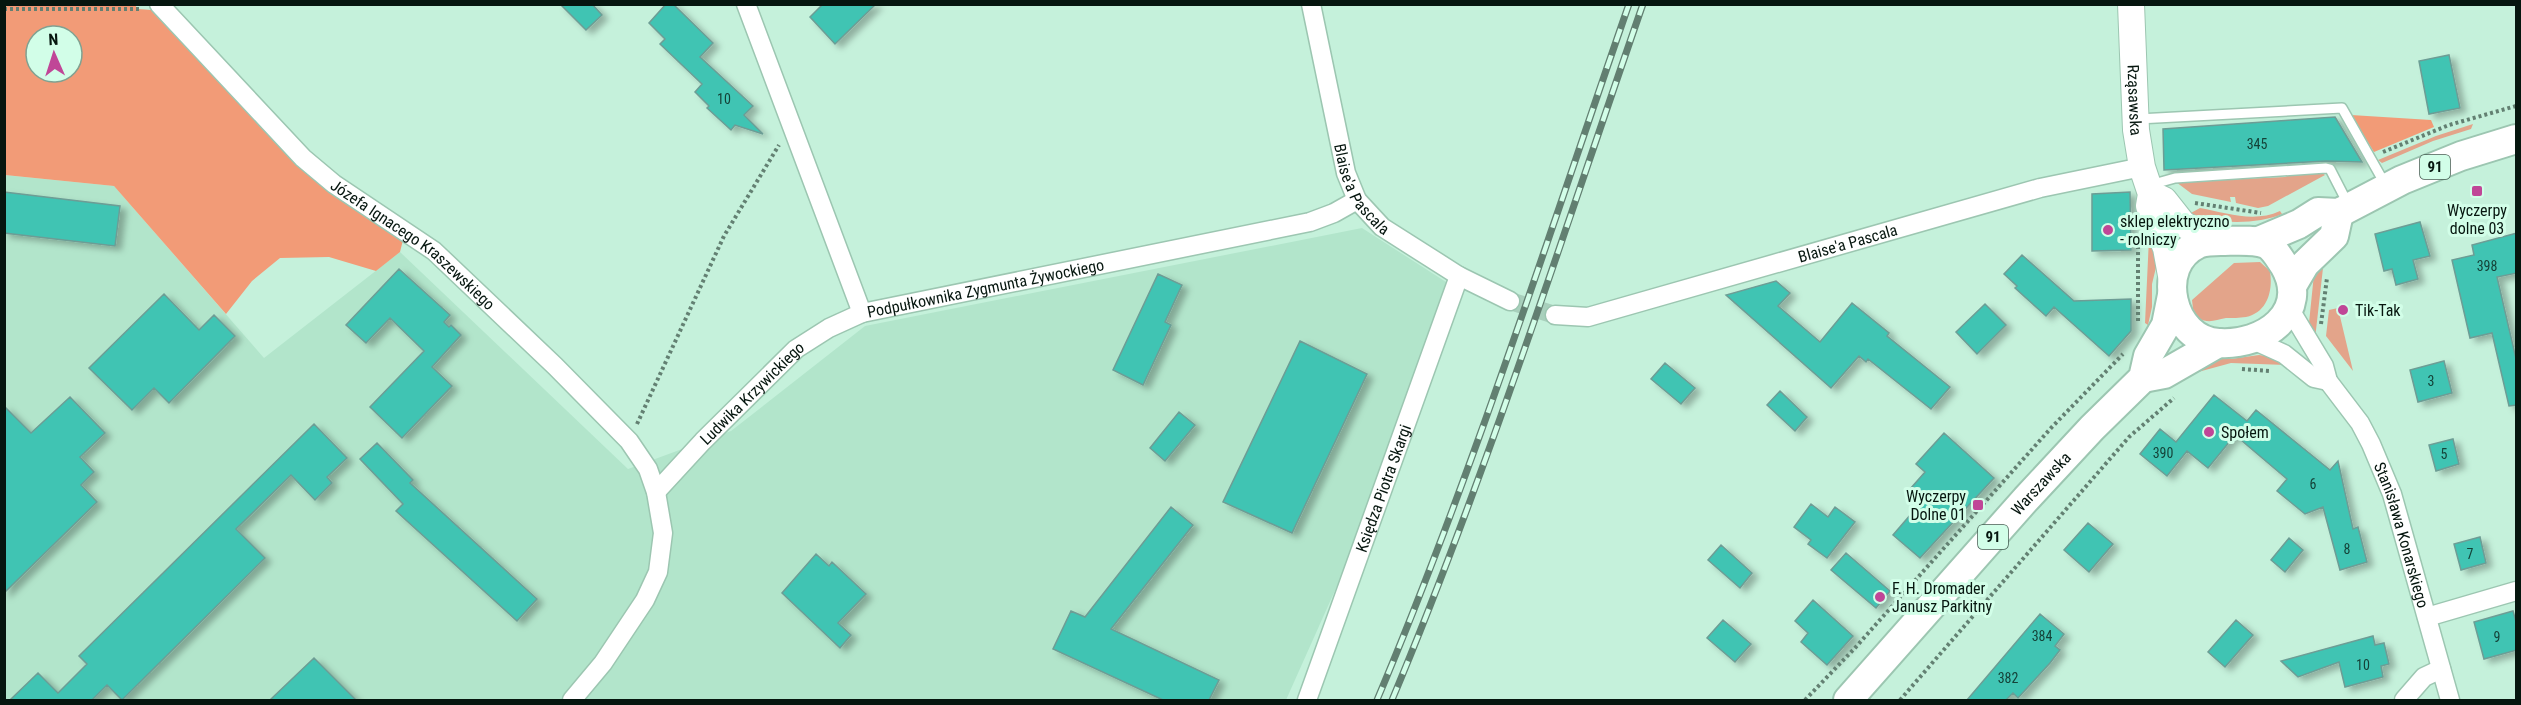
<svg xmlns="http://www.w3.org/2000/svg" width="2521" height="705" viewBox="0 0 2521 705" font-family="'Roboto Condensed',sans-serif">
<style>
.built{fill:#b2e5cb}
.green{fill:#e3a48a}
.forest{fill:#f29b77;fill-rule:evenodd}
.building{fill:#3fc4b3;stroke:#6d9d95;stroke-width:1.5;filter:url(#shadow)}
.lines{fill:none;stroke-linecap:round;stroke-linejoin:round}
.street-tunnel{stroke:#a8d0bc;stroke-width:18;stroke-dasharray:18 9;stroke-linecap:butt}
.lane-casing{stroke:#9cc6b1;stroke-width:12}
.street-casing{stroke:#9cc6b1;stroke-width:21}
.secondary-casing{stroke:#9cc6b1;stroke-width:28}
.primary-casing{stroke:#9cc6b1;stroke-width:32}
.path{stroke:#638072;stroke-width:4;stroke-dasharray:3 3;stroke-linecap:butt}
.lane{stroke:#fff;stroke-width:9}
.street{stroke:#fff;stroke-width:18}
.secondary{stroke:#fff;stroke-width:26}
.primary{stroke:#fff;stroke-width:28}
.rail-casing{stroke:#627f71;stroke-width:7}
.rail{stroke:#d2fee8;stroke-width:4.5;stroke-dasharray:14;stroke-linecap:butt}
.poi-dot{fill:#c04697;stroke:#d2fee8;stroke-width:2}
.labels{text-anchor:middle;stroke-width:6;stroke-linejoin:round;paint-order:stroke}
.number-label{font-size:14px;fill:#144238}
.shield{fill:#d2fee8;stroke:#435c50;stroke-width:1.5}
.shield-label{font-size:15px;font-weight:bold;fill:#06160f}
.street-label{font-size:16px;fill:#06160f;stroke:#d2fee8}
.poi-label{font-size:16px;fill:#06160f;stroke:#d2fee8;text-anchor:start}
</style>
<defs>
<filter id="shadow"><feDropShadow dx="6" dy="4" stdDeviation="3" flood-color="#0004"/></filter>
</defs>
<rect width="100%" height="100%" fill="#c5f1db"/>
<!-- built -->
<path class="built" d="M4,175L114,186L264,358L400,252L628,469L731,431L865,326L1362,228L1446,282L1387,474L1286,700H5Z"/>
<!-- green -->
<path class="green" d="M2473,124L2471,129L2433,141L2382,163L2378,160L2436,136Z
M2295,172H2321L2325,175L2268,206L2258,208L2236,203L2235,197H2230L2231,202L2192,194L2176,182L2285,177Z
M2200,208C2227,213 2254,223 2280,211L2282,214C2257,225 2214,224 2189,214Z
M2149,238L2158,259L2152,284V307L2148,325L2145,323Z
M2260,262L2270,271C2273,290 2268,312 2246,317C2239,318 2233,318 2226,318C2215,320 2209,324 2198,318L2193,309L2192,300L2234,263Z
M2320,265L2323,268L2315,339L2309,323L2314,274Z
M2338,308L2353,371L2326,336L2329,310Z
M2259,355L2266,356L2286,365L2231,363L2198,372L2195,369L2222,357L2231,359Z"/>
<!-- forest -->
<path class="forest" d="M134,4L138,9L165,11L303,158L405,232L400,252L376,271L329,257L280,258L252,281L226,314L114,186L5,175L4,5ZM36,36H72V72H36Z
M2351,115L2431,120L2434,127L2374,152Z"/>
<!-- building -->
<path class="building" d="M560,4H592L602,15L586,30Z
M666,4H673L713,43L700,57L753,106L744,115L763,134L735,125L731,130L707,108L709,106L695,92L702,84L660,44L665,39L649,23Z
M823,4H876L835,44L810,17Z
M2449,55L2460,108L2429,114L2419,61Z
M2335,117L2362,162L2326,161L2164,170L2163,129Z
M4,192L120,206L115,246L4,233Z
M2130,192L2131,250L2092,251V194Z
M2420,222L2430,256L2413,260L2418,279L2396,285L2392,269L2384,271L2375,234Z
M2517,233V273L2497,277L2517,363V405L2509,406L2492,333L2470,338L2452,260L2474,255L2472,245Z
M2022,255L2074,301L2131,299V331L2109,356L2054,307L2046,316L2015,288L2017,286L2004,274Z
M399,269L450,315L444,322L449,327L451,325L461,335L432,367L452,386L402,438L370,407L424,351L390,318L366,343L346,325Z
M1158,274L1182,285L1165,322L1171,325L1143,385L1113,370Z
M1776,281L1790,293L1778,306L1820,342L1852,303L1889,333L1887,336L1950,387L1931,409L1868,359L1866,362L1859,356L1831,388L1726,295Z
M164,294L199,330L214,315L235,336L169,403L154,388L132,410L89,368Z
M1985,304L2006,325L1977,354L1956,332Z
M1300,341L1367,374L1292,533L1223,502Z
M2444,361L2452,393L2418,402L2410,370Z
M1665,363L1695,388L1681,404L1651,379Z
M1780,391L1807,417L1795,431L1767,405Z
M2214,395L2247,421L2256,410L2330,470L2338,461L2353,529L2358,527L2367,562L2340,570L2323,507L2305,514L2277,491L2287,479L2235,435L2208,468L2187,451L2167,476L2140,454L2160,429L2176,442Z
M70,397L105,433L80,457L94,472L81,485L97,502L4,593V406L31,433Z
M1179,412L1195,425L1165,461L1150,448Z
M314,424L347,458L327,477L332,483L315,500L291,475L236,529L265,558L122,700L107,685L92,700H10L38,673L58,693L87,664L79,656Z
M1944,433L1994,478L1920,558L1893,535L1924,499L1911,488L1925,472L1916,464Z
M2453,439L2459,464L2436,471L2429,445Z
M377,443L413,480L410,483L537,599L517,621L396,511L403,504L360,459Z
M1811,504L1828,517L1835,507L1855,522L1827,558L1808,544L1811,540L1794,527Z
M1171,507L1193,525L1111,629L1219,680L1209,700H1163L1053,649L1071,611L1085,617Z
M2088,523L2113,544L2089,572L2064,550Z
M2480,537L2486,563L2461,570L2454,544Z
M2289,538L2303,550L2285,572L2271,560Z
M1721,545L1752,573L1740,588L1708,560Z
M1846,553L1890,591L1876,608L1831,570Z
M816,554L829,566L832,562L866,594L838,623L851,635L840,648L782,593Z
M1813,600L1853,636L1827,665L1801,642L1808,633L1795,621Z
M2513,611L2517,625V650L2484,659L2474,622Z
M2040,614L2064,634L2055,646L2060,650L2050,663L2018,698L2013,693L2006,700H1967Z
M1723,620L1751,644L1735,662L1707,638Z
M2236,620L2253,635L2225,667L2208,652Z
M2373,636L2375,645L2384,643L2389,664L2381,666L2383,677L2345,687L2339,662L2298,677L2281,661Z
M314,658L356,700H270Z"/>
<g class="lines">
<!-- street-tunnel -->
<path class="street-tunnel" d="M1510,301L1555,315"/>
<!-- lane casing -->
<g class="lane-casing">
<path id="lane" d="M2138,119L2342,108L2385,184
M2150,185L2175,178L2326,168L2330,169L2348,204"/>
</g>
<!-- street casing -->
<g class="street-casing">
<g id="street">
<path id="s1" d="M159,4L303,158L334,184L434,251L555,366L629,441L648,469L656,492L663,533L658,572L645,600L603,663L572,700"/>
<path id="s2" d="M746,4L862,313L1310,222L1334,213L1357,200"/>
<path id="s3" d="M1311,4L1346,173L1357,200L1382,227L1459,276L1510,301"/>
<path id="s4" d="M2289,308L2324,366L2328,381L2360,423L2371,444L2392,494L2450,700"/>
<path id="s5" d="M1555,315L1588,317L2040,188L2142,167"/>
<path d="M2253,340L2284,354L2314,378L2328,381"/>
<path id="s6" d="M656,492L703,441L796,349L829,328L862,313"/>
<path d="M2427,617L2516,591"/>
<path id="s7" d="M1307,700L1459,276"/>
<path d="M2404,700L2424,677L2441,669"/>
</g>
</g>
<!-- secondary casing -->
<g class="secondary-casing">
<g id="secondary">
<path id="s8" d="M2131,4L2136,130L2142,167L2151,194L2149,206L2166,248L2172,281"/>
<path d="M2151,194L2164,200L2183,224L2213,241"/>
</g>
</g>
<!-- primary casing -->
<g class="primary-casing">
<g id="primary">
<path d="M2221,241C2234,241 2254,239 2266,244C2274,248 2279,258 2284,265C2312,313 2263,346 2219,343C2171,341 2153,265 2198,244C2205,241 2214,241 2221,241Z"/>
<path d="M2259,241L2299,224L2318,212L2339,213L2402,180L2461,156L2516,139"/>
<path d="M2292,286L2305,264L2334,236L2339,213"/>
<path d="M2143,378L2164,374L2218,343"/>
<path id="s9" d="M1848,700L2026,499L2092,428L2143,378L2148,356L2166,325L2172,295"/>
</g>
</g>
<!-- path -->
<path class="path" d="M4,9H140
M2383,152L2449,125L2516,106
M2195,203L2261,213
M2138,321V244
M2321,324L2327,278
M2242,369L2270,371
M637,424L724,236L779,145
M1805,700L1854,649L2051,428L2123,354
M1900,700L2129,437L2174,398"/>
<!-- lane -->
<use href="#lane" class="lane"/>
<!-- street -->
<use href="#street" class="street"/>
<!-- secondary -->
<use href="#secondary" class="secondary"/>
<!-- primary -->
<use href="#primary" class="primary"/>
<!-- rail casing -->
<g class="rail-casing">
<path id="rail" d="M1377,700C1473,473 1548,237 1629,4
M1392,700C1487,473 1562,237 1643,4"/>
</g>
<!-- rail -->
<use href="#rail" class="rail"/>
</g>
<!-- markers -->
<g class="poi-dot">
<rect x="2471" y="185" width="12" height="12" rx="3"/>
<circle cx="2108" cy="230" r="6"/>
<circle cx="2343" cy="310" r="6"/>
<circle cx="2209" cy="432" r="6"/>
<rect x="1972" y="499" width="12" height="12" rx="3"/>
<circle cx="1880" cy="597" r="6"/>
</g>
<g class="labels">
<!-- number labels -->
<g class="number-label">
<text x="724" y="104">10</text>
<text x="2257" y="149">345</text>
<text x="2487" y="271">398</text>
<text x="2431" y="386">3</text>
<text x="2163" y="458">390</text>
<text x="2444" y="459">5</text>
<text x="2313" y="489">6</text>
<text x="2347" y="554">8</text>
<text x="2470" y="559">7</text>
<text x="2042" y="641">384</text>
<text x="2497" y="642">9</text>
<text x="2363" y="670">10</text>
<text x="2008" y="683">382</text>
</g>
<!-- shield labels -->
<g class="shield">
<rect x="2420" y="155" width="30" height="24" rx="4.5"/>
<rect x="1978" y="525" width="30" height="24" rx="4.5"/>
</g>
<g class="shield-label">
<text x="2435" y="172">91</text>
<text x="1993" y="542">91</text>
</g>
<!-- street labels -->
<g class="street-label">
<text dy="6" stroke="none"><textPath href="#s8" startOffset="96">Rząsawska</textPath></text>
<text dy="6" stroke="none"><textPath href="#s3" startOffset="194">Blaise'a Pascala</textPath></text>
<text dy="6" stroke="none"><textPath href="#s5" startOffset="303">Blaise'a Pascala</textPath></text>
<text dy="6" stroke="none"><textPath href="#s1" startOffset="351">Józefa Ignacego Kraszewskiego</textPath></text>
<text dy="6" stroke="none"><textPath href="#s2" startOffset="456">Podpułkownika Zygmunta Żywockiego</textPath></text>
<text dy="6" stroke="none"><textPath href="#s6" startOffset="138">Ludwika Krzywickiego</textPath></text>
<text dy="6" stroke="none"><textPath href="#s9" startOffset="290">Warszawska</textPath></text>
<text dy="6" stroke="none"><textPath href="#s7" startOffset="225">Księdza Piotra Skargi</textPath></text>
<text dy="6" stroke="none"><textPath href="#s4" startOffset="256">Stanisława Konarskiego</textPath></text>
</g>
<!-- poi labels -->
<g class="poi-label">
<text x="2477" y="216" text-anchor="middle">Wyczerpy<tspan x="2477" dy="18">dolne 03</tspan></text>
<text x="2120" y="227">sklep elektryczno<tspan x="2120" dy="18">- rolniczy</tspan></text>
<text x="2355" y="316">Tik-Tak</text>
<text x="2221" y="438">Społem</text>
<text x="1966" y="502" text-anchor="end">Wyczerpy<tspan x="1966" dy="18">Dolne 01</tspan></text>
<text x="1892" y="594">F. H. Dromader<tspan x="1892" dy="18">Janusz Parkitny</tspan></text>
</g>
</g>
<!-- border -->
<rect width="2521" height="705" fill="none" stroke="#06160f" stroke-width="12"/>
<!-- north arrow -->
<g transform="translate(54 54) rotate(357)"><circle r="28" fill="#d2fee8" stroke="#80a191" stroke-width="1.5"/>
<path d="M0-4.5L10 22L0 15L-10 22Z" fill="#c04697"/>
<text y="-9" font-size="16" font-weight="bold" text-anchor="middle" fill="#06160f">N</text>
</g>
</svg>
